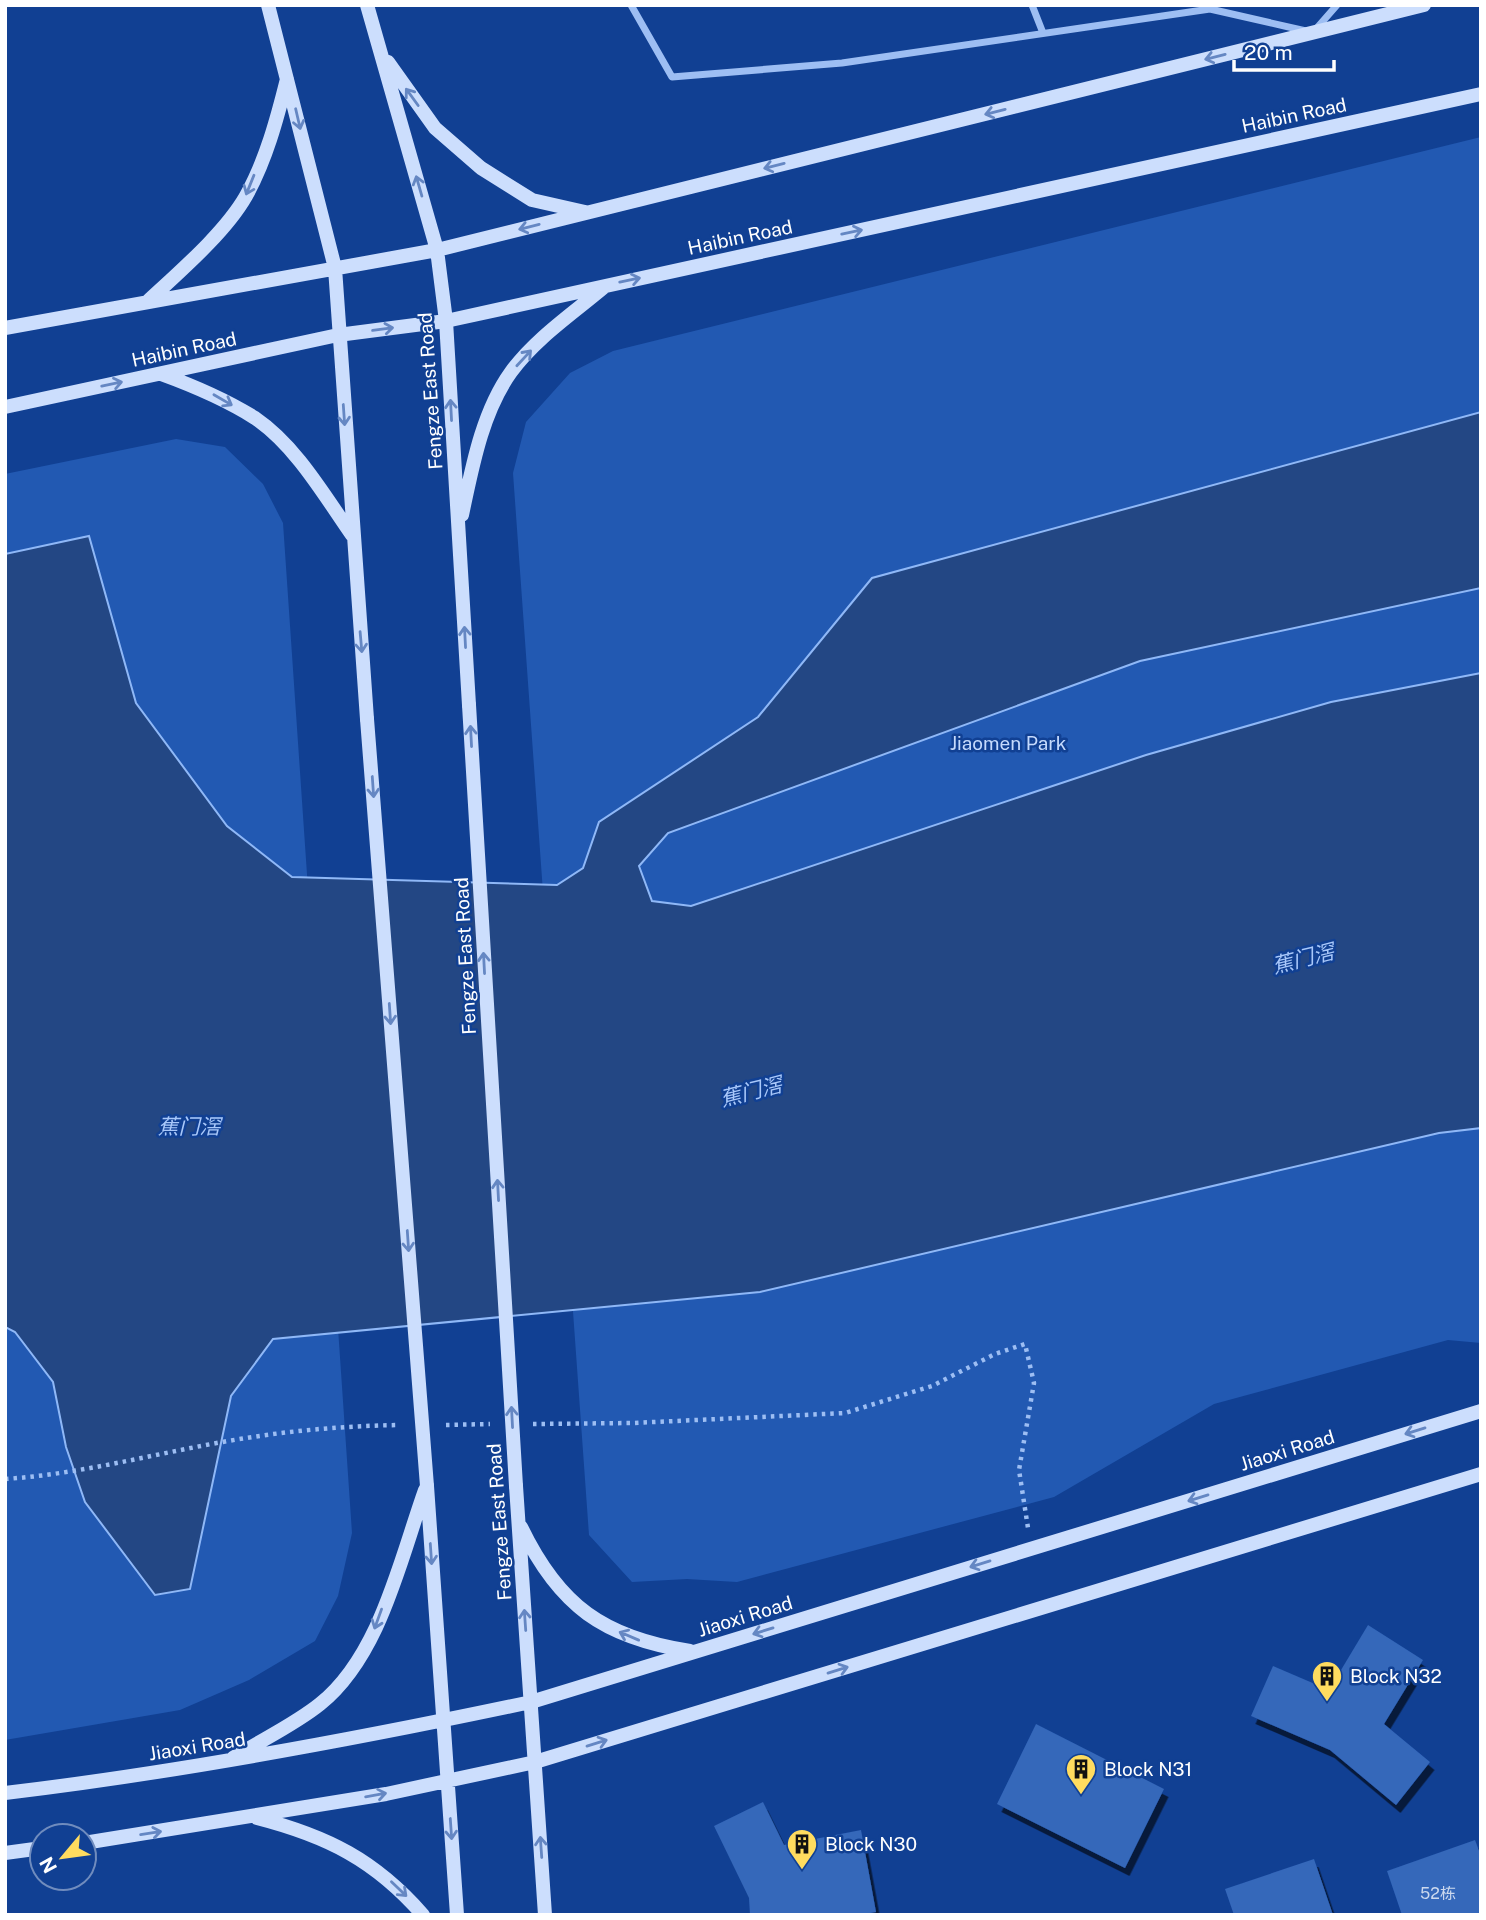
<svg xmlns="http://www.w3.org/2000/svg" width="1486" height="1920" viewBox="0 0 1486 1920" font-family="'Public Sans','Noto Sans SC',sans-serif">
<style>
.green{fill:#2259b2}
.water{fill:#234784;stroke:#8fb8f7;stroke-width:2}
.building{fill:#3467ba;filter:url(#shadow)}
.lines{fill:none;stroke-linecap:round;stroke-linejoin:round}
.path{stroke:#9dbef3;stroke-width:4.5;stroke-dasharray:3.5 5;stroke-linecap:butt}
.street{stroke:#9dbef3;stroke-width:7}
.secondary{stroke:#ccdefd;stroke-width:14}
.secondary-bridge{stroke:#ccdefd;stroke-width:14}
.oneway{stroke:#6587c3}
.labels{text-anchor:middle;stroke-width:5;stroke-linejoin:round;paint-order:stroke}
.number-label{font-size:16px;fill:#ccd9ee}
.street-label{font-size:19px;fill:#fff;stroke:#114093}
.park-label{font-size:19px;fill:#c5dafd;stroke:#114093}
.poi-label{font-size:19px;fill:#fff;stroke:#114093;text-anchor:start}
.water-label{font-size:21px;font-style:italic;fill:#a9c8fa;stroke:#114093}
</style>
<defs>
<filter id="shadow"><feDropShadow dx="4.5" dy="8" stdDeviation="0" flood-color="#0009"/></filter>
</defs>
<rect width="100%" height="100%" fill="#114093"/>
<!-- green -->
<path class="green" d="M1481,137V1343L1448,1340L1214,1404L1054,1497L737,1582L687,1579L632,1582L589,1535L513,473L526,422L570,373L613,351Z
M176,439L225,447L263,484L283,523L352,1533L338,1596L315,1641L249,1680L180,1710L5,1740V474Z"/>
<!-- water -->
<path class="water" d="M1481,412V588L1140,661L668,833L639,866L652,901L691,906L1146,755L1331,702L1481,673V1128L1439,1133L760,1292L273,1339L231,1396L190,1589L155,1595L85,1502L66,1447L53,1382L15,1332L5,1327V554L89,536L136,703L227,826L292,877L557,885L583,868L599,822L758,717L872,578Z"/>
<!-- building -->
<path class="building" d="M1368,1625L1423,1660L1384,1724L1430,1762L1396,1805L1330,1750L1251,1716L1273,1666L1329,1690Z
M1036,1724L1164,1789L1125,1868L997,1804Z
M763,1802L784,1845L861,1830L876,1912L860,1915H750L749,1898L714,1826Z
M1475,1840L1481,1856V1915H1402L1387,1871Z
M1314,1859L1333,1915H1234L1225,1889Z"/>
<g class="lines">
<!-- path -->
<path class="path" d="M533,1424L633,1423L845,1413L932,1386L995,1354L1025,1344L1034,1383L1019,1470L1028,1528
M446,1425L490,1424
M5,1479C81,1474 153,1454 228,1441C285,1431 341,1426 399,1425"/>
<!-- street -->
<path class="street" d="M631,5L672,77L842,63L1210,9L1306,31
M1032,5L1043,33
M1316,29L1337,5"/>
<!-- secondary -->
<path class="secondary" d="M268,5L335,268L367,719
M367,5L437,250L446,321L469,705
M388,62L435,128L481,168L532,200L585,212
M147,302C178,273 225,233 246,196C266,160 277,119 287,79
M5,328L437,250L1424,5
M161,374C194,386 225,399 255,418C296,446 324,495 352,535
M5,407L338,335L446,321L1481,94
M462,515C472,468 482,412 511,372C535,339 572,314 603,288
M427,1486L457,1915
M516,1486L545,1915
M521,1527C559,1606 604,1638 690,1651
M233,1758C261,1740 294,1725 320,1704C380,1656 400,1560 425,1490
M5,1793C182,1772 357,1739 531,1702L1481,1411
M257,1818C327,1836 375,1860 423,1915
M84,1843L386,1794L535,1762L1481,1474
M5,1853L42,1848"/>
<!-- secondary-bridge -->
<path class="secondary-bridge" d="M469,705L516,1486
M367,719L427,1486"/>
</g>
<!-- one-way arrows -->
<defs><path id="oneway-shaft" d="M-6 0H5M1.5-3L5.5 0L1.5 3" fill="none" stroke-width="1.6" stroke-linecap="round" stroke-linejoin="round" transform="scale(1.75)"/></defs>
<g class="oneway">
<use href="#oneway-shaft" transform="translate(1215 57) rotate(166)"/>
<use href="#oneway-shaft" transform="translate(412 97) rotate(-126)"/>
<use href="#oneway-shaft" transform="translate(995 112) rotate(166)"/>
<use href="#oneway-shaft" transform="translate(298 119) rotate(77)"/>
<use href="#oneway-shaft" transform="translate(774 166) rotate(166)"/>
<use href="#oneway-shaft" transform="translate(250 185) rotate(112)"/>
<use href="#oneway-shaft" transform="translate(419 186) rotate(-106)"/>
<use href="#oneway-shaft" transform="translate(529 227) rotate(166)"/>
<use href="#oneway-shaft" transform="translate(852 232) rotate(-12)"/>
<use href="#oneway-shaft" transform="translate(630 280) rotate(-12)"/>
<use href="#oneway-shaft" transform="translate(383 329) rotate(-8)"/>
<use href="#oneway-shaft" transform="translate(524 358) rotate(-47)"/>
<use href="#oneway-shaft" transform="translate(112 384) rotate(-12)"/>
<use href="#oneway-shaft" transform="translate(223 400) rotate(30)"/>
<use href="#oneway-shaft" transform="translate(451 410) rotate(-93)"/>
<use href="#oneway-shaft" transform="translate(344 415) rotate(86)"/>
<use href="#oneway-shaft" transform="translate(465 637) rotate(-93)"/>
<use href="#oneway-shaft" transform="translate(361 642) rotate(85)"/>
<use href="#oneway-shaft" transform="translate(471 736) rotate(-93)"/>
<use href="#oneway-shaft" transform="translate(373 787) rotate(86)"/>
<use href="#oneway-shaft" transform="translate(484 963) rotate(-93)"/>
<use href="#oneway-shaft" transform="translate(390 1014) rotate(86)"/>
<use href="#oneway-shaft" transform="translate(498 1190) rotate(-93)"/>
<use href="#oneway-shaft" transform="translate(408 1241) rotate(86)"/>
<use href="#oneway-shaft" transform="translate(512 1417) rotate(-93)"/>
<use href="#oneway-shaft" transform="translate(1415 1431) rotate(163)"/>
<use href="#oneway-shaft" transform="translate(1198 1498) rotate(163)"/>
<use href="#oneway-shaft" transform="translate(431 1554) rotate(86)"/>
<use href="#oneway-shaft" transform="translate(980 1564) rotate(163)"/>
<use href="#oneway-shaft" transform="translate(378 1619) rotate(110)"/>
<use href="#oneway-shaft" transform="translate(525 1620) rotate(-94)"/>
<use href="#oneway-shaft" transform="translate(763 1631) rotate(163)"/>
<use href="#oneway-shaft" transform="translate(629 1636) rotate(-157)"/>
<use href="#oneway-shaft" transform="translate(838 1670) rotate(-17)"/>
<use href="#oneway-shaft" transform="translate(597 1743) rotate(-17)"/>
<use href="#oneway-shaft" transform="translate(376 1795) rotate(-10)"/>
<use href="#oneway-shaft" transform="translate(451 1829) rotate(86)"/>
<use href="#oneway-shaft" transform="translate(151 1833) rotate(-9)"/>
<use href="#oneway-shaft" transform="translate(541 1847) rotate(-94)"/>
<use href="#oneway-shaft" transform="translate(399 1889) rotate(44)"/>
</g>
<!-- icons -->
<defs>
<g id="building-pin" transform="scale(1.575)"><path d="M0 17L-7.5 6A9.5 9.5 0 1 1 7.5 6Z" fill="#ffdc5f" stroke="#114093"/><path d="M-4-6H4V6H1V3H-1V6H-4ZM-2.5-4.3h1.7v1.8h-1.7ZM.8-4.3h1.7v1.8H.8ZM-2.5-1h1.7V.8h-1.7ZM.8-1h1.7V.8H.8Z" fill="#111"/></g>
</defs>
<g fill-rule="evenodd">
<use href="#building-pin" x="1327" y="1676"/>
<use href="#building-pin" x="1081" y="1769"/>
<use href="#building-pin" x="802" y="1844"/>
</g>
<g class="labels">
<!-- number labels -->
<g class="number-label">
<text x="1438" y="1899">52栋</text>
</g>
<!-- street labels -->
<g class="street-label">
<text transform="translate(1294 115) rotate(-12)" y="7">Haibin Road</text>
<text transform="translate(740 237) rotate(-12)" y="7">Haibin Road</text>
<text transform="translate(184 349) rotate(-12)" y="7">Haibin Road</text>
<text transform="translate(430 391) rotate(-94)" y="7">Fengze East Road</text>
<text transform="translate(465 956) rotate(-93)" y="7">Fengze East Road</text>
<text transform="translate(1287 1450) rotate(-17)" y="7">Jiaoxi Road</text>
<text transform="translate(499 1522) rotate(-94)" y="7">Fengze East Road</text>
<text transform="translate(745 1616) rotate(-17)" y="7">Jiaoxi Road</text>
<text transform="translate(197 1746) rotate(-9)" y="7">Jiaoxi Road</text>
</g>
<!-- park labels -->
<g class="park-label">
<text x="1008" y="750">Jiaomen Park</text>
</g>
<!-- poi labels -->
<g class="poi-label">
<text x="1350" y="1683">Block N32</text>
<text x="1104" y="1776">Block N31</text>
<text x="825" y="1851">Block N30</text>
</g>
<!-- water labels -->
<g class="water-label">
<text transform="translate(1303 959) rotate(-14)" y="7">蕉门滘</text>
<text transform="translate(751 1092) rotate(-14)" y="7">蕉门滘</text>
<text x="189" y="1134">蕉门滘</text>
</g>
</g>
<!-- border -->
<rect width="1486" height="1920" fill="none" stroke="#ffffff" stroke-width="14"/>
<!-- north arrow -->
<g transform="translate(63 1857) rotate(241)"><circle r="33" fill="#114093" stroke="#708cbe" stroke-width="2"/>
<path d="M0-5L12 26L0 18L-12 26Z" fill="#ffdc5f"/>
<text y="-10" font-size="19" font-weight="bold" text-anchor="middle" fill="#ffffff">N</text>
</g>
<!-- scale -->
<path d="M1234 60v10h100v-10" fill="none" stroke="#ffffff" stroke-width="3.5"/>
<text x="1244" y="60" font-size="21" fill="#ffffff" stroke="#114093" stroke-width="5" paint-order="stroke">20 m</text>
</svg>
